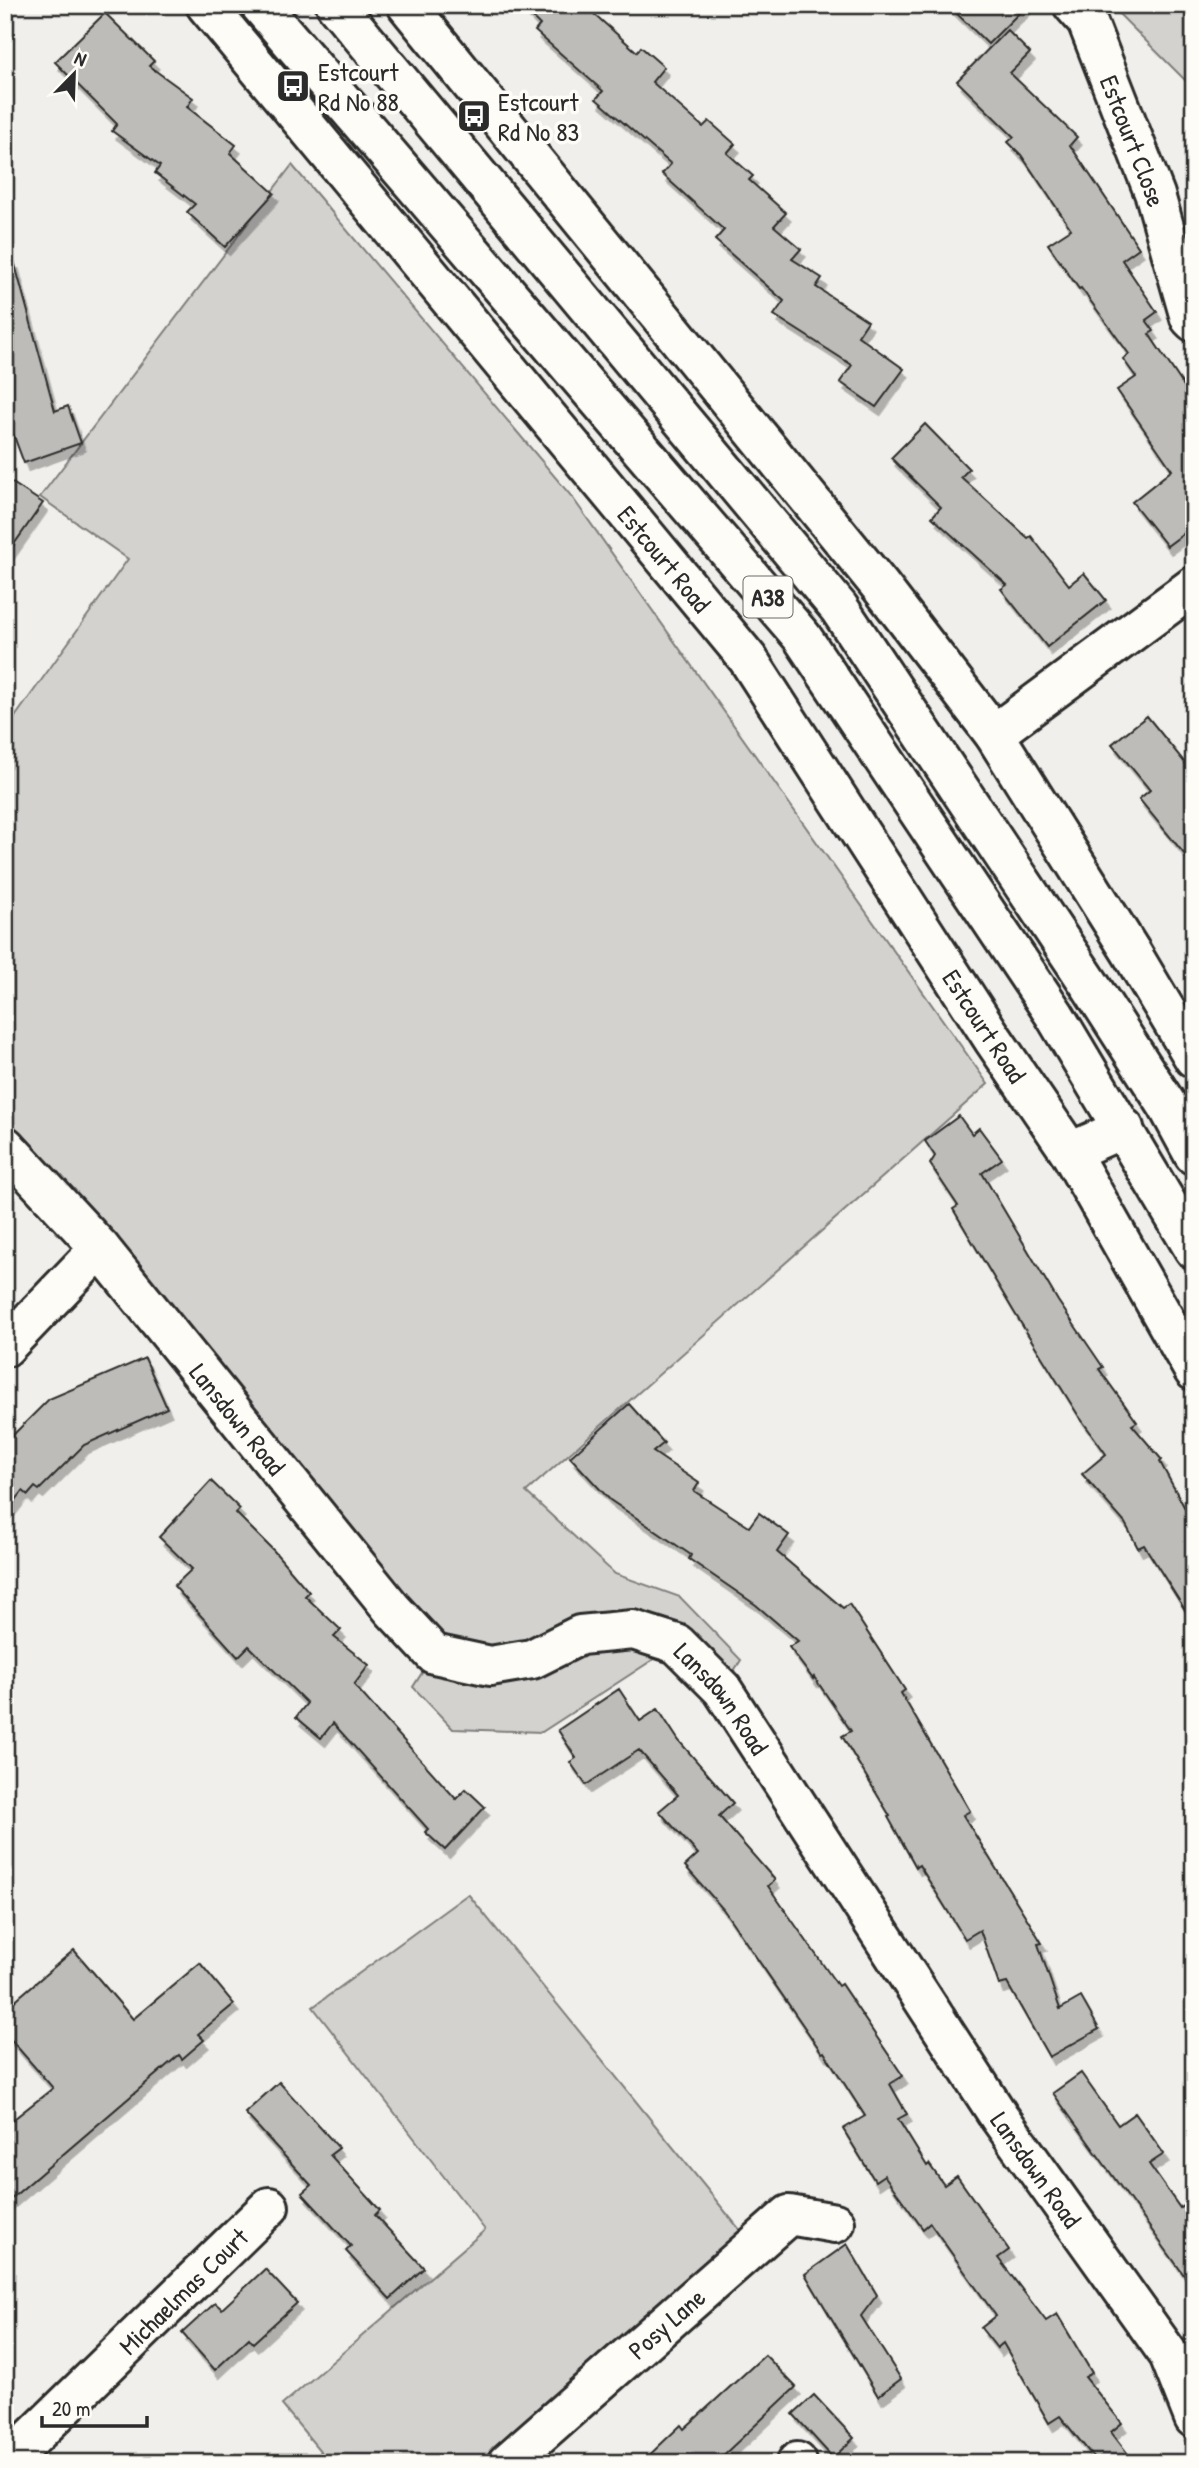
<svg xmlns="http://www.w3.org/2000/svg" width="1199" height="2468" viewBox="0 0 1199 2468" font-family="'Patrick Hand',sans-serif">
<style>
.green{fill:#d3d2cf;stroke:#7f7e7d;stroke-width:2}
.building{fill:#bdbcb8;stroke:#2b2b2b;stroke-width:2;filter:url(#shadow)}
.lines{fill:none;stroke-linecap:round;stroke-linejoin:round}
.street-casing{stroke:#2b2b2b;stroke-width:44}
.primary-casing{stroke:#2b2b2b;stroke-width:44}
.street{stroke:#fdfcf7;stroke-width:38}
.primary{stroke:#fdfcf7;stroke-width:38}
.labels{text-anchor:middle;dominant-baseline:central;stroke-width:7;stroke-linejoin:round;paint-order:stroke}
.shield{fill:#fdfcf7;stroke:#6a6a68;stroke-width:2}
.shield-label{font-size:24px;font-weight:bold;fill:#2b2b2b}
.poi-label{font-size:26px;fill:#2b2b2b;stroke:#fdfcf7;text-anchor:start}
.street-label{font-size:26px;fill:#2b2b2b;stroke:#fdfcf7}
</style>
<defs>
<filter id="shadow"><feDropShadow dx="4.5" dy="8" stdDeviation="0" flood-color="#0004"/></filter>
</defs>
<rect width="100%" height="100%" fill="#f0efeb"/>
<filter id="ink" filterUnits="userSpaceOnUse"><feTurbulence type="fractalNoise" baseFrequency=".0143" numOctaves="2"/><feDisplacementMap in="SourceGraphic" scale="14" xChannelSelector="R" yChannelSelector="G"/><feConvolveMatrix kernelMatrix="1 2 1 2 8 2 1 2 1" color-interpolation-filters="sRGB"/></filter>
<g filter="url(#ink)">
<g class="green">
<path d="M1110,5H1194V89Z"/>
<path d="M292,165L572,497L988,1084L526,1492L615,1574L680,1597L741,1660L722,1689L677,1644L542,1732L453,1729L413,1687L434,1654L5,1146V731L128,559L40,497Z"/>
<path d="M468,1894L753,2246L507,2463H330L282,2405L485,2230L313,2007Z"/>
</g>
<g class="building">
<path d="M520,5H584L637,52L641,47L664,67L652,82L703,127L709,121L735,144L727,153L753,176L749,180L786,213L774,226L801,249L792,259L822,278L816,287L868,321L858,336L904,369L876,407L840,382L852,365L774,315L784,301L715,240L724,230L662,174L671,164L596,99L603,91L535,31L540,25Z"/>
<path d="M948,5H1027L988,44Z"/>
<path d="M105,13L154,61L149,66L193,98L187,107L236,145L230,153L274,193L225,247L187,212L195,204L155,173L160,166L112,131L117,124L55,62Z"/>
<path d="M1007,30L1030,53L1010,73L1077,137L1070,145L1139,248L1122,260L1157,312L1146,320L1154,331L1149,334L1194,401V526L1167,546L1132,502L1172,470L1117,390L1136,377L1123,359L1129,354L1081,288L1079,289L1048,244L1071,229L1021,155L1008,142L1014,137L957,81Z"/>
<path d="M14,261L55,411L68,406L81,443L24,463L5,412V262Z"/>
<path d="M925,424L969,469L961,477L1028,538L1031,536L1069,585L1084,573L1106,600L1047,647L1001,589L1007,585L932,517L941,507L891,458Z"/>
<path d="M5,478L43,503L5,557Z"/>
<path d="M1147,716L1194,774V866L1139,799L1150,790L1112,744Z"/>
<path d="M959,1116L972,1134L979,1128L1002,1159L982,1173L1058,1301L1103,1367L1099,1369L1137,1422L1132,1425L1162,1460L1160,1462L1194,1525V1624L1144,1545L1138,1548L1125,1523L1082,1474L1106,1454L1078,1415L1014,1312L953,1209L958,1206L930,1164L935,1156L925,1141Z"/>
<path d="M145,1358L167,1408L84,1445L39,1490L35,1487L28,1495L23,1491L5,1514V1443L49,1399Z"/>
<path d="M629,1404L664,1443L653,1452L699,1483L694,1491L749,1527L759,1513L789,1535L777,1552L843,1608L849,1604L905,1690L901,1693L970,1811L963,1815L1042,1943L1038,1944L1060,2009L1081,1997L1099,2029L1049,2057L1007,1983L999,1985L980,1930L965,1939L919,1865L916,1867L888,1817L890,1816L842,1736L851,1731L814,1677L813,1679L789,1647L798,1641L756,1605L689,1559L691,1555L610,1500L570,1457Z"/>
<path d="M211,1481L240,1509L236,1513L274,1551L309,1592L305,1596L341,1630L334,1637L369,1665L354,1685L456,1799L466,1789L485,1807L445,1850L425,1832L428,1829L333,1723L321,1738L296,1717L307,1703L249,1646L238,1657L174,1586L192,1569L159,1537Z"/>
<path d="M619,1689L640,1721L658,1709L679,1741L733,1803L719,1816L775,1880L768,1886L838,1986L841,1984L903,2076L890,2084L907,2114L898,2119L927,2166L929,2164L944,2185L957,2176L1009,2250L998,2258L1046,2321L1057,2314L1092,2373L1085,2377L1122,2423L1111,2432L1135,2463H1098L1060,2416L1049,2423L1003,2343L997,2348L981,2328L996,2316L930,2223L923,2229L884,2175L875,2181L843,2129L865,2116L824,2052L822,2053L723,1909L685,1866L698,1854L659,1811L678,1795L639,1750L586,1785L570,1762L576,1758L558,1730Z"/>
<path d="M74,1950L133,2019L200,1963L234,2004L198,2034L204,2040L182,2059L179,2055L5,2204V2126L53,2088L5,2033V2009Z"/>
<path d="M1081,2073L1118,2125L1135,2113L1164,2154L1149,2164L1180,2208L1194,2198V2289L1053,2093Z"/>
<path d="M279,2082L339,2148L330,2155L380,2210L375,2215L424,2268L390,2299L346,2251L351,2246L302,2193L311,2185L245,2113Z"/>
<path d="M847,2244L877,2295L861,2316L901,2379L878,2396L805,2274Z"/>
<path d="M265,2269L297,2303L253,2343L249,2338L215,2370L182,2333L215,2303L222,2309Z"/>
<path d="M765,2355L796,2387L715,2463H641L681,2425L684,2429Z"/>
<path d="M814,2395L854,2438L833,2458L793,2414Z"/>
</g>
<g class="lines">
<g class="street-casing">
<g id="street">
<path id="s1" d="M206,5L748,659L993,1039L1070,1152L1194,1371"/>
<path d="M407,5L881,587L994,734L1131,952L1194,1058"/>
<path id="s2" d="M1073,5L1087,21L1155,195L1190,318L1194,322"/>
<path d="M994,734L1194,586"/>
<path id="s3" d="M5,1146L100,1248L392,1609L434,1654L490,1666L532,1659L580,1635L633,1630L677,1644L722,1689L1000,2118L1169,2355L1194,2418"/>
<path d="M1070,1152L1124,1128"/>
<path d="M5,1347L100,1248"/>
<path id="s4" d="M6,2463L269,2207"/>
<path id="s5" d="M507,2463L789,2215L835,2223"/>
<path d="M797,2463V2462"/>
</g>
</g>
<g class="primary-casing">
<g id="primary">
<path d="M260,5L802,637L1054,1014L1194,1249"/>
<path d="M336,5L839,608L1090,985L1167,1105L1194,1155"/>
</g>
</g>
<use href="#street" class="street"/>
<use href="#primary" class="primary"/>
</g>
</g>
<defs>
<g id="bus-square" transform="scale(1.75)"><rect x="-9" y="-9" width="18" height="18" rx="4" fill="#2b2b2b" stroke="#fdfcf7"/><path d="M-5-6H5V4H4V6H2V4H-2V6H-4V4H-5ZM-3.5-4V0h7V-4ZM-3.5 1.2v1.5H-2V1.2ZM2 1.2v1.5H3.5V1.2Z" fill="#fff"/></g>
</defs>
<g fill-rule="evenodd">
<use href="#bus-square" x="293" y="86"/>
<use href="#bus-square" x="474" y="116"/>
</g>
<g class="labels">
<rect class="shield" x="743.5" y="576.5" width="49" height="41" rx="5"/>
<g class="shield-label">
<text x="768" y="597">A38</text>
</g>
<g class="poi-label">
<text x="318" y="71">Estcourt<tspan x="318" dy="30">Rd No 88</tspan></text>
<text x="498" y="101">Estcourt<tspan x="498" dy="30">Rd No 83</tspan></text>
</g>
<g class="street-label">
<text stroke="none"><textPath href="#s2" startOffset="150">Estcourt Close</textPath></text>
<text stroke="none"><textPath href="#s1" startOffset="719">Estcourt Road</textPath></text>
<text stroke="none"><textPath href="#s1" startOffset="1286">Estcourt Road</textPath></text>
<text stroke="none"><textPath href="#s3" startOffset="359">Lansdown Road</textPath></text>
<text stroke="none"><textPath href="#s3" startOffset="989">Lansdown Road</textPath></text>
<text stroke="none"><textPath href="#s3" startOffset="1556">Lansdown Road</textPath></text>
<text stroke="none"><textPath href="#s4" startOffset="247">Michaelmas Court</textPath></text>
<text stroke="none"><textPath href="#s5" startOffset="212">Posy Lane</textPath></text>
</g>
</g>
<rect width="1199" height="2468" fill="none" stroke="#fdfcf7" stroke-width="28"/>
<rect x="14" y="14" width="1171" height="2440" fill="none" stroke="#2b2b2b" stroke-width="2.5" filter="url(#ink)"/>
<g transform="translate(74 74) rotate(23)" stroke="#fdfcf7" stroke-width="5" paint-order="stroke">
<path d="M0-5L12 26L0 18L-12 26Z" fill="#2b2b2b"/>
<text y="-10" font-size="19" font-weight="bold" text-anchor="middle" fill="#2b2b2b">N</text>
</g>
<path d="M42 2416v10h105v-10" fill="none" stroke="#2b2b2b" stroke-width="3.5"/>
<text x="52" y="2416" font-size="21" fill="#2b2b2b" stroke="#fdfcf7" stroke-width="5" paint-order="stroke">20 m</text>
</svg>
